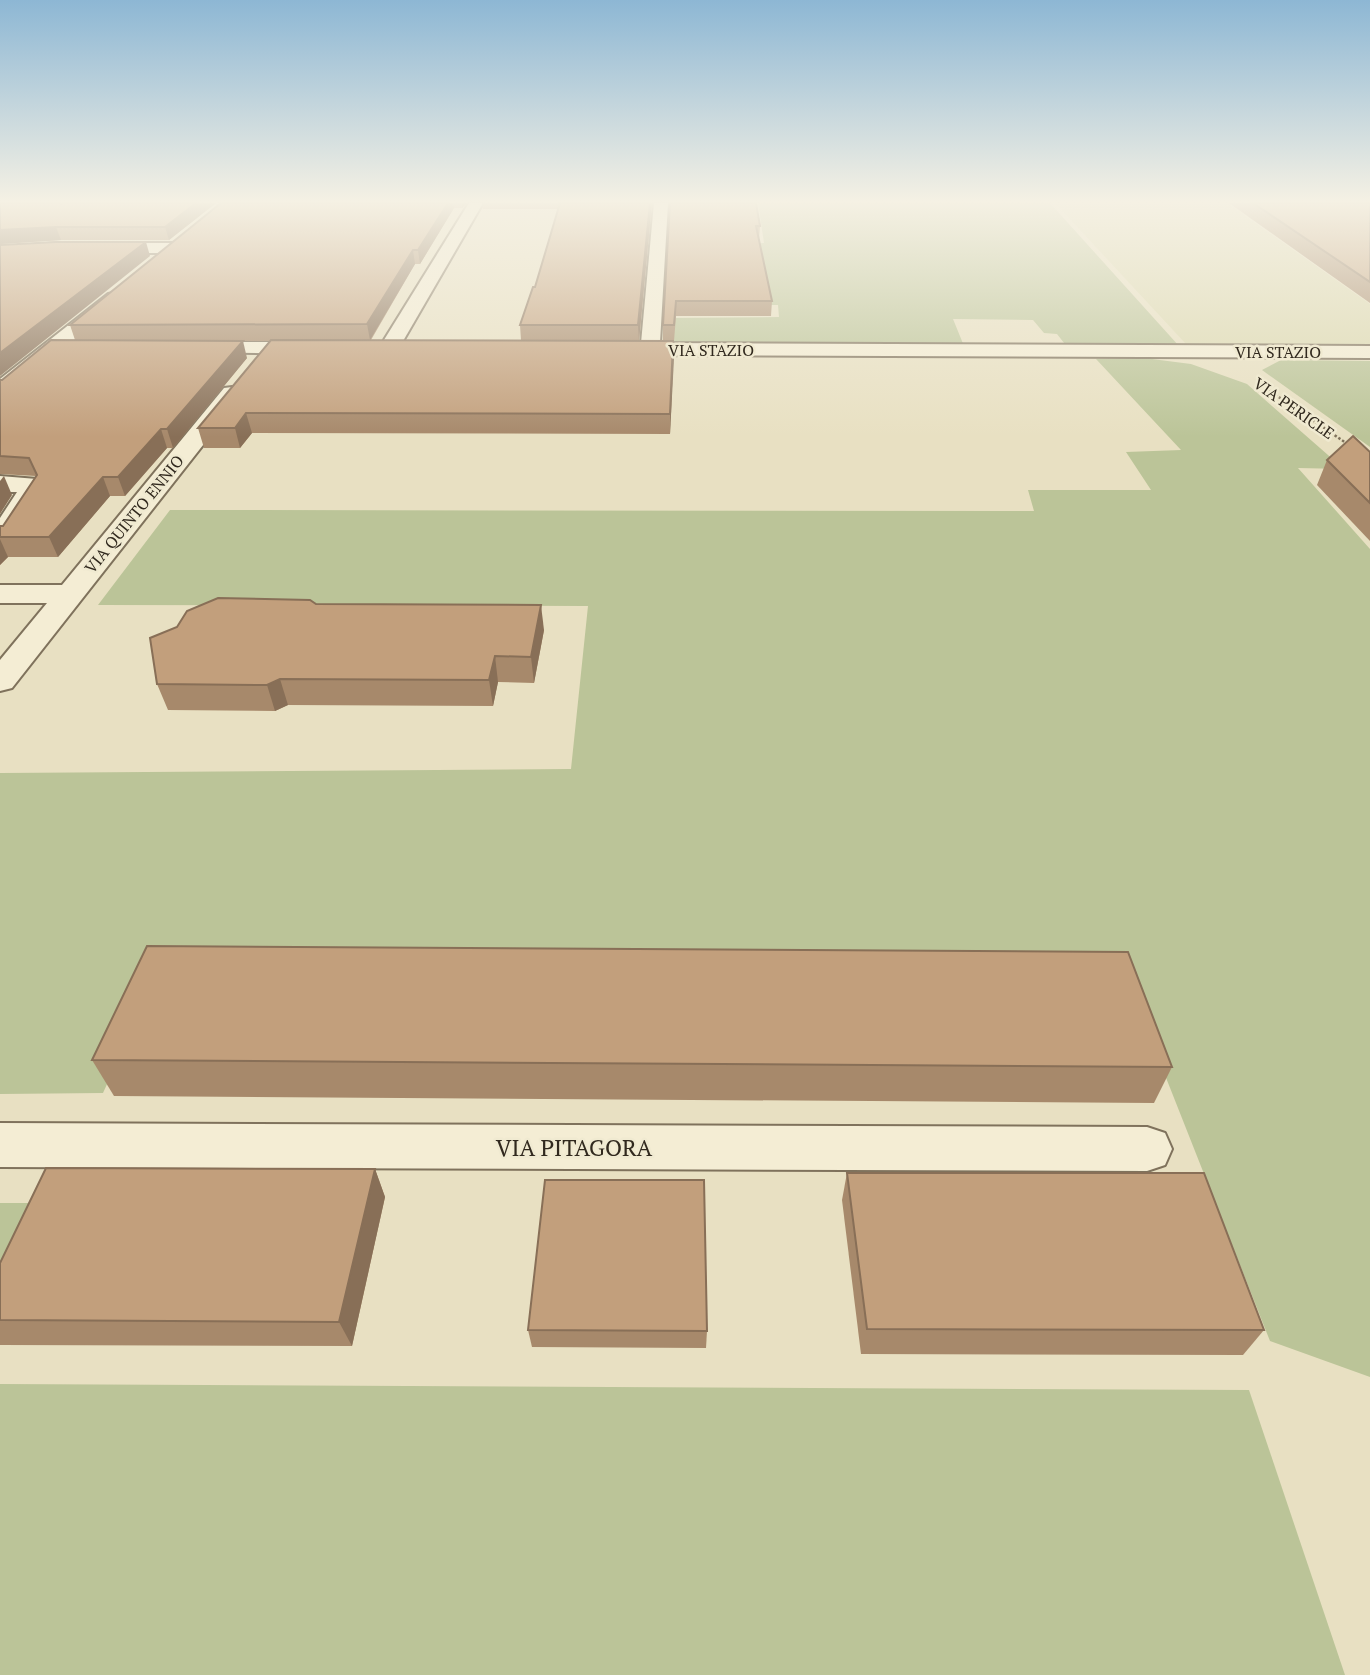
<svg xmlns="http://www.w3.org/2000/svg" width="1370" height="1675" viewBox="0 0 1370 1675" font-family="'PT Serif',serif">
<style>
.farmland{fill:#dcd9b1}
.green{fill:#bbc498}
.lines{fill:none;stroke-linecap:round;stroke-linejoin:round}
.minor-casing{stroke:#7f725c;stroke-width:4}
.tertiary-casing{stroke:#7f725c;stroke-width:4}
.path{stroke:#7f725c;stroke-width:2.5;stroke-dasharray:2.5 2;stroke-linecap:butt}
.minor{fill:#f4edd4;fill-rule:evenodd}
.tertiary{fill:#f4edd4;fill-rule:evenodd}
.wall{fill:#a7896b}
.shaded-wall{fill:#886f57}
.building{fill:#c29f7c;stroke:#886f57;stroke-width:2}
.labels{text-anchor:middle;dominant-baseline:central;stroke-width:5;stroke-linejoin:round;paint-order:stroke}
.far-street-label{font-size:16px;fill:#31291e;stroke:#f0ead1}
.near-street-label{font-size:23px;fill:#31291e;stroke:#f0ead1}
</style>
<rect width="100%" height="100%" fill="#e8e0c2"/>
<path class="farmland" d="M1055,203H1227L1370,304V345L1186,344Z"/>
<g class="green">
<path d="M758,203H1050L1179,346L1068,348L1057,334L1044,333L1033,320L953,319L964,346L670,345L671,318L779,317L778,305H670L675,245L764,243Z"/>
<path d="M1144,358L1191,364L1247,384L1344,469L1298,468L1370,549V1377L1270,1341L1129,984L156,976L103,1093L0,1094V773L571,769L588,606L98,605L170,510L1034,511L1028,490H1151L1126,452L1181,450L1096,359Z"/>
<path d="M1281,360L1370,361V447L1262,370Z"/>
<path d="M0,1203H48L0,1306Z"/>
<path d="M0,1384L1249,1390L1345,1675H0Z"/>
</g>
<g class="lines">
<g class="minor-casing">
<g id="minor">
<path d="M469,203H483L399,348L396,352H382L379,348Z"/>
<path d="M654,203H668L660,343L1370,346V358L620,355L613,353L610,349L613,345L641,343Z"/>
<path d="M61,243H175L183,248L175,253H61L0,257V247Z"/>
<path d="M193,342H318L325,344L328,348L325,352L318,354L186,352L183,348L186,344Z"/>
<path d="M232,387L240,388L243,393L240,398L12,688L0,691V660L47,603H0V585H62L224,388Z"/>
<path d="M0,476L37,479L43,492L10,544L0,546V518L17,492H0Z"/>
<path d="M0,1123L1147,1127L1165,1133L1172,1149L1165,1165L1147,1171L0,1167Z"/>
</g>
</g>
<g class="tertiary-casing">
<path id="tertiary" d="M114,293L123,298L120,302L8,395L0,396V379L108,294Z"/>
</g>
<path class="path" d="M1264,387L1349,445"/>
<use href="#minor" class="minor"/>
<use href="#tertiary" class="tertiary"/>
</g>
<g class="wall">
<path d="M216,203L169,240H61L0,244L61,204Z"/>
<path d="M221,203H467L462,208H454L420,264H415L371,340H521L520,325L535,287L558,209H483L482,203H652L639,341H663V325L670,203L760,226L759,239L772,301L771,316H676L674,341H673L670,434L252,433L240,448H204L198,428L270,341H188L247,358L173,448H167L125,496H110L58,557H8L0,565V526H3L36,476L0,474V380H2L75,340L70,325Z"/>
<path d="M1229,203H1370V303Z"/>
<path d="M1370,452V541L1317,485L1327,460Z"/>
<path d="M316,604L544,630L534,683L498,682L493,706L288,705L275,711L168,710L157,684Z"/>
<path d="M92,1060L1172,1067L1154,1103L114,1096Z"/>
<path d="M375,1169L385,1197L352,1346L0,1345V1263Z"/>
<path d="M847,1173L1264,1330L1243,1355L861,1354L842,1200Z"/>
<path d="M528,1330L707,1331L706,1348L532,1347Z"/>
</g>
<g class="shaded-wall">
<path d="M196,203H216L169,240L165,227Z"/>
<path d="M448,203H453L454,208L420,264L418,250Z"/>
<path d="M462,203H467L462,208Z"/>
<path d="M650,203H652L639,341L638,325Z"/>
<path d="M56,227L61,240L0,244V230Z"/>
<path d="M146,242L150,256L0,376V353Z"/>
<path d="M413,250L415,264L370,340L367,324Z"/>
<path d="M243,341L247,358L173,448L167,429Z"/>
<path d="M673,341L674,359L670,434V414Z"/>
<path d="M246,413L252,433L240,448L235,428Z"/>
<path d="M161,429L167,448L125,496L118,477Z"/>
<path d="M4,476L12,495L0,514V481Z"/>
<path d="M103,477L110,496L58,557L49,537Z"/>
<path d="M0,539L8,557L0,565Z"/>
<path d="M541,605L544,630L534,683L531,657Z"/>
<path d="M495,656L498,682L493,706L489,680Z"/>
<path d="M280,679L288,705L275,711L267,685Z"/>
<path d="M375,1169L385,1197L352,1346L339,1322Z"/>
</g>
<g class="building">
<path d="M0,203H60L61,204L63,203H196L165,227H56L0,230Z"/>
<path d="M221,203H448L418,250H413L367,324L70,325Z"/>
<path d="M560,203H650L638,325H520L533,287H535Z"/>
<path d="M670,203H756L760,226H756L772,301H676L674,325H663Z"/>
<path d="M1253,203H1370V282Z"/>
<path d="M56,242H146L0,353V245Z"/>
<path d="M51,340L243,341L167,429H161L118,477H103L49,537H0V526H3L37,475L29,458L0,456V380H2Z"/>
<path d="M271,340L673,341L670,414L246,413L235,428H198Z"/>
<path d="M1353,436L1370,452V503L1327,460Z"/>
<path d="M218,598L310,600L316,604L541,605L531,657L495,656L489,680L280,679L267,685L157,684L150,638L177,627L187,611Z"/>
<path d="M147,946L1128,952L1172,1067L92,1060Z"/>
<path d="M46,1168L375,1169L339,1322L0,1320V1263Z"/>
<path d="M847,1173H1204L1264,1330L867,1329Z"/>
<path d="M545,1180H704L707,1331L528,1330Z"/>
</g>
<linearGradient id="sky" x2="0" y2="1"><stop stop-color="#8db7d4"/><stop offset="0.46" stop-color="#f5f1e4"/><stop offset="1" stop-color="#f5f1e4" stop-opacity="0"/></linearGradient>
<rect width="1370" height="437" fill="url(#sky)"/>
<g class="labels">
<g class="far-street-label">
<text x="711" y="350">VIA STAZIO</text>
<text x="1278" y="352">VIA STAZIO</text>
<text transform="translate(1294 408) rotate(35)">VIA PERICLE</text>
<text transform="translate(134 514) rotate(-51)">VIA QUINTO ENNIO</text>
</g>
<g class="near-street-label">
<text x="574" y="1147">VIA PITAGORA</text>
</g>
</g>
</svg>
